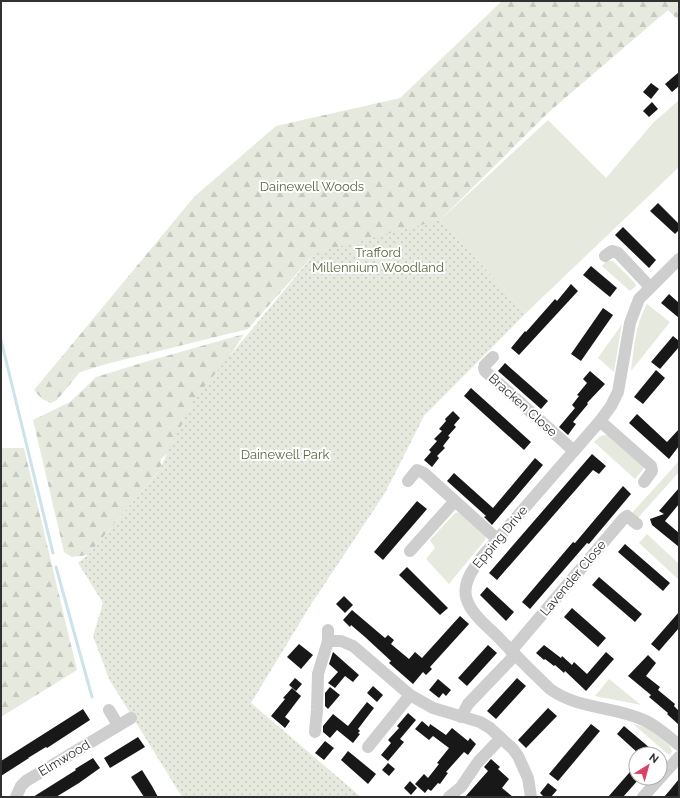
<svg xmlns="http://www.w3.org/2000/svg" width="680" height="798" viewBox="0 0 680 798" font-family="Raleway,sans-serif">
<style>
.grass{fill:#e6eade}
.forest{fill:url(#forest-firs)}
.park{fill:url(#park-dots)}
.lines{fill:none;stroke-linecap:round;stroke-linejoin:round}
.stream{stroke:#cce3e9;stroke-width:3}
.building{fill:#181818}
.minor{stroke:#cecece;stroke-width:12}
.labels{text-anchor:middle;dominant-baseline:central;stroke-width:4;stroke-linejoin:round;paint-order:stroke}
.park-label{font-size:13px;fill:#5b6b41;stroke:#fff}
.street-label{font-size:13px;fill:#313131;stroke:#fff}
</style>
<defs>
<pattern id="forest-firs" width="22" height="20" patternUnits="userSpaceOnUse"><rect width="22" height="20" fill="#e6eade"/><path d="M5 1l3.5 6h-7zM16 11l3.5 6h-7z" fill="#c6c9bf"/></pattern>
<pattern id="park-dots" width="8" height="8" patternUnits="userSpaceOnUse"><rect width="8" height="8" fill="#e6eade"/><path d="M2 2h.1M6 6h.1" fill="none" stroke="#c6c9bf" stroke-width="1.8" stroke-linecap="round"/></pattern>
</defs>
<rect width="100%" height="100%" fill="#fff"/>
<g class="grass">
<path d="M679,100V167L526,313L440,220L548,120L606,178L653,123Z"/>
<path d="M606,261H613L635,283L636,286L630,291L602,266Z"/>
<path d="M647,304L670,322L631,371C634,348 635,325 647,304Z"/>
<path d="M622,324L614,372L598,358Z"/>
<path d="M605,435L609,436L645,467L635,479L594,442L600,436Z"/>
<path d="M679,461V472L637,519L631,514Z"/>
<path d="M461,512L486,536L485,540L449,584L426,559L435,548L430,540L455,513Z"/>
<path d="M647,534L679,564V580L639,543Z"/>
<path d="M609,679L641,705L595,696Z"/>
<path d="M633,724L648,728L670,746L672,752L669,755Z"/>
</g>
<g class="forest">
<path d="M502,1H679V21L668,10L550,111L440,220L473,256L315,253L248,329L110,363L80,372L57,400L51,403L42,399L34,390L194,197L276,126L400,98Z"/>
<path d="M244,334L209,389L177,445L161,459V466L158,472L88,555L72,557L64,552L33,420L70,402L96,377L148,361Z"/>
<path d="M1,448H24L77,670L1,717Z"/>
</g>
<path class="park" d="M440,220L526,313L424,416L385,493L310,606L251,703L361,797H182L109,679L93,636L103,603L78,563L88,555L158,472L195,398L315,253Z"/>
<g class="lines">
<g class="stream">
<path d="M1,340L53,553"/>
<path d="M56,567L92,697"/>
</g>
</g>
<g class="building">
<path d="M679,72V86L672,92L665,84Z"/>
<path d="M651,83L659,89L651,99L643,92Z"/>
<path d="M652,102L658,109L649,117L643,111Z"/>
<path d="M658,203L679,224V230L675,234L650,211Z"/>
<path d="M623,227L656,260L649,268L615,235Z"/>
<path d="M591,266L617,288L610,297L583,275Z"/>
<path d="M571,284L578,291L519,355L511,348L525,331L526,332L555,299L557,301Z"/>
<path d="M669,294L679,303V318L661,303Z"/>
<path d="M603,308L613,315L581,361L571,354Z"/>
<path d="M673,336L679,341V347L660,369L651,362Z"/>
<path d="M505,363L548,401L541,409L498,371Z"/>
<path d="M656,370L665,378L643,404L634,397Z"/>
<path d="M590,371L605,384L587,403L588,404L573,422L576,424L568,435L559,427L575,408L572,405L579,396L577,395L587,383L583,379Z"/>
<path d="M471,388L531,442L524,450L464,396Z"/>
<path d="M453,411L460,418L454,425L456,427L448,436L450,437L443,446L445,448L437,456L439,458L432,467L424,460L431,452L429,450L437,441L434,439L442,431L439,429L446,421L445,419Z"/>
<path d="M637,414L667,442L679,429V446L669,459L629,423Z"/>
<path d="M592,454L606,466L599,474L593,470L497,580L489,573Z"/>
<path d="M535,458L543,465L492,525L484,517L486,516L447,481L454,473L493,508Z"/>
<path d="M623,486L631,494L589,544L587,543L530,609L522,602L573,542L575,543Z"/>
<path d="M679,488V504L665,521L679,533V547L652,525L650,519L664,514L659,511Z"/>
<path d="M417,501L427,509L383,560L374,552Z"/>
<path d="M625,544L670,583L663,591L618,552Z"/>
<path d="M407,567L448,608L440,615L399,575Z"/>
<path d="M599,577L642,614L635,622L592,585Z"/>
<path d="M487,587L514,612L506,621L480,595Z"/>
<path d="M344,596L353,605L345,613L336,604Z"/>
<path d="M572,608L606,638L598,647L564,617Z"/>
<path d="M352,610L385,638L388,635L394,640L391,644L409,659L415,652L422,658L460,616L469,624L430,667L432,669L426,675L423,672L413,684L389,663L391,661L365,637L351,625L350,627L343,620Z"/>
<path d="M679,612V628L659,651L651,644Z"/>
<path d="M299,644L313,655L301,669L287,657Z"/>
<path d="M488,645L497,653L467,686L458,678Z"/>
<path d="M544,645L561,658L562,656L572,665L574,662L587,674L606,652L614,659L586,691L565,671L564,673L555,665L554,666L545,659L544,660L536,653Z"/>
<path d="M333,652L359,675L353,682L345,676L335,688L328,683L338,672L329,664Z"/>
<path d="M648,655L656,663L646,676L660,687L658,690L675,704L674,706L679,711V725L667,714L668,713L649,697L651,695L628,676Z"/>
<path d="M295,678L302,684L296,691L289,685Z"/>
<path d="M517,678L526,686L496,719L487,711Z"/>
<path d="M438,679L451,690L446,696L443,693L439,698L429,690Z"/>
<path d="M373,686L383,695L377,702L367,693Z"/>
<path d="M330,687L340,695L328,709L325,706V693Z"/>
<path d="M292,688L301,696L285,717L290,721L285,728L271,716L285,699L283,698Z"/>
<path d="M367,702L374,708L358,729L360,731L358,733L360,734L353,743L337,730L330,738L323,732V726L333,714L348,726Z"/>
<path d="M548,708L557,716L526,748L518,740Z"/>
<path d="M83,709L90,720L47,748L46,747L28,758H29L1,776V761Z"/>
<path d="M408,713L416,720L400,739L404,742L388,761L381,755L391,743L388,740L399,728L397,726Z"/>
<path d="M422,721L429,727L430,724L446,735L452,728L468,741L470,738L476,744L468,755L464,752L446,772L448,773L440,784L438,783L431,791L428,789L425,793L415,784L424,774L428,778L439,764L437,763L449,748L433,736L429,740L415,729Z"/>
<path d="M591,724L600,731L558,781L549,774Z"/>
<path d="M624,726L657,754H639L617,734Z"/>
<path d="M138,737L145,747L110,768L104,758Z"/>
<path d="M325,741L334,748L324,760L315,753Z"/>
<path d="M348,751L376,774L368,784L341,760Z"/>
<path d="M93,758L100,768L79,783L56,797H33L76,770L75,769Z"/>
<path d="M491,759L500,767L498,769L509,779L502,788L513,797H465L488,771L484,767Z"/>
<path d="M388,763L395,769L389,776L382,770Z"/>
<path d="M636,765V778L639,779L623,797H608Z"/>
<path d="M142,770L152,786L158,797H144L131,777Z"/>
<path d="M679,779V797H664L670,790Z"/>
<path d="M410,781L417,788L411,795L404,788Z"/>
<path d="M548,783L557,790L551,797H544L540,793Z"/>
</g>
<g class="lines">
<g class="minor">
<path d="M605,256L612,251L618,253L650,287"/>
<path d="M679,259L639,299L630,323L618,392L611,406L600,421L481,558C473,569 463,582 466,597C470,613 487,626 498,637C515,655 532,672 550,689C579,710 615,706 646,721C658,727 669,737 679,745"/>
<path d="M493,357L485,365L484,368L485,371L574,451"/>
<path d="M600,421L651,466L652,471L644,482"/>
<path d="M408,481L417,470L424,473L497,539"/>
<path d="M410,551L454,502"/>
<path d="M328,641H341L353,646L402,688L410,695L433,708L480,722L490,728L513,749L518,756L528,778L531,797"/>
<path d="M511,651L624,518L627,516L637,524"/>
<path d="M109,710L118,725"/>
<path d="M461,717L468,704L515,655"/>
<path d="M315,732L317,710L318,674L328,641V630"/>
<path d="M368,747L410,695"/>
<path d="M16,797L21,786L26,781L131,718"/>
<path d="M449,797L461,787L478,762L501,738"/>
<path d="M643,797L679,757"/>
</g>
</g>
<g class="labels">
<g class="park-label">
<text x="312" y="186">Dainewell Woods</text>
<text x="378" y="252">Trafford<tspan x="378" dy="15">Millennium Woodland</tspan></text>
<text x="285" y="454">Dainewell Park</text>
</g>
<g class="street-label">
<text transform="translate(523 405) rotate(42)">Bracken Close</text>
<text transform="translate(500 537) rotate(-50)">Epping Drive</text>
<text transform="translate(573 578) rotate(-50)">Lavender Close</text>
<text transform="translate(64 758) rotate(-31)">Elmwood</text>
</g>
</g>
<rect width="680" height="798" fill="none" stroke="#313131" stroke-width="4"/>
<g transform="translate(648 766) rotate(37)"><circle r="19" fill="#ffffff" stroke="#adadad"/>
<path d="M0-3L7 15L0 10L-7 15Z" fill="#db4165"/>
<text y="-6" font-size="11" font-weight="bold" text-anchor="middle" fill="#313131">N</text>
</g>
</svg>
